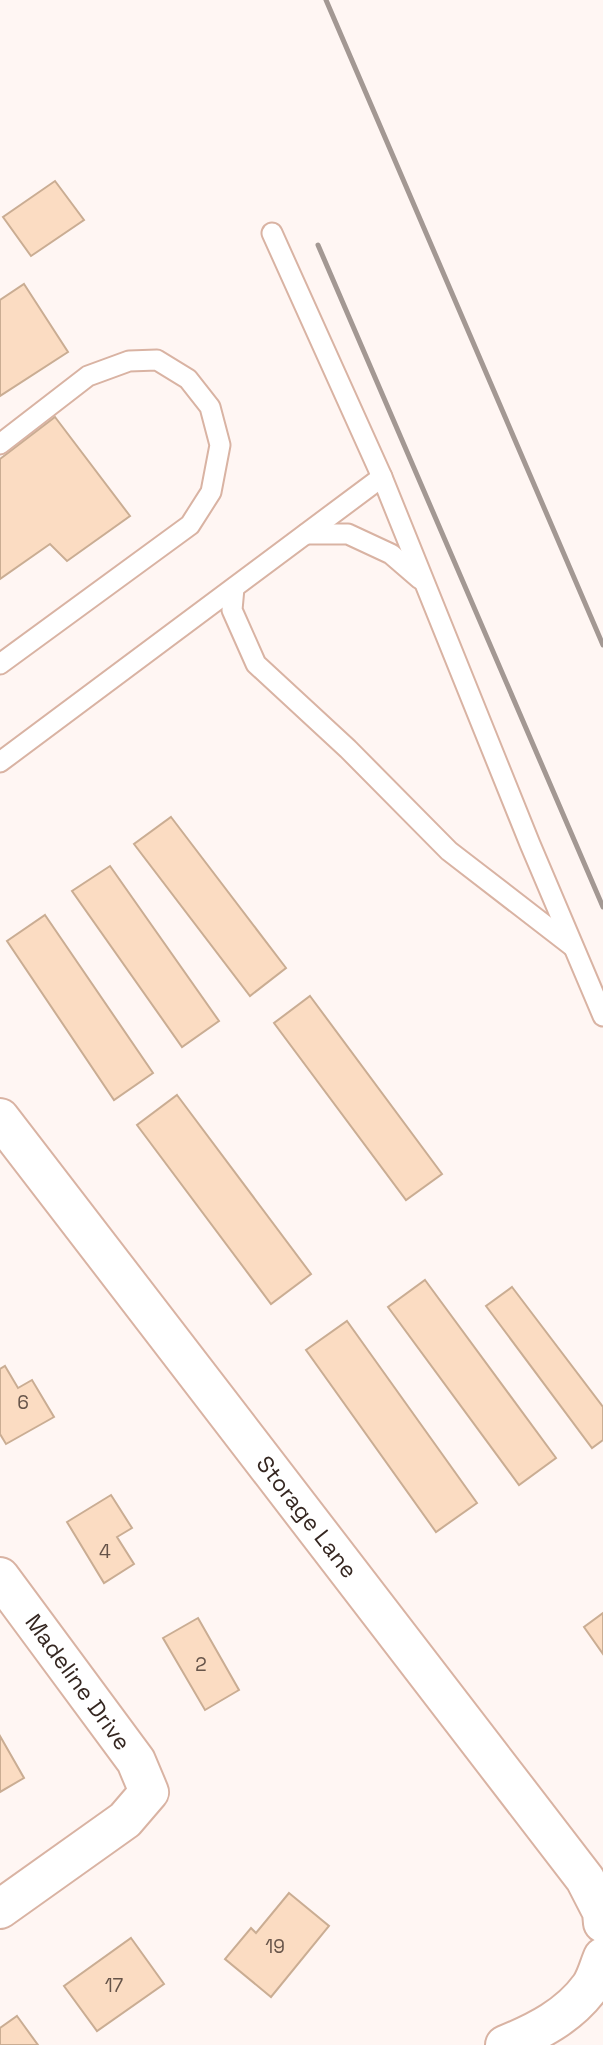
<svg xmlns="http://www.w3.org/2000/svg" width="603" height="2045" viewBox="0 0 603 2045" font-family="'Space Grotesk',sans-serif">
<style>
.building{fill:#fbdcc2;stroke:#caad93;stroke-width:2}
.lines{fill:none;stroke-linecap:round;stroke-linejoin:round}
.lane-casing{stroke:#d9b3a3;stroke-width:23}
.street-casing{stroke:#d9b3a3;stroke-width:42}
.lane{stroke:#fff;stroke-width:19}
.street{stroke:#fff;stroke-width:38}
.rail{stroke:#a39893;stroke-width:5}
.labels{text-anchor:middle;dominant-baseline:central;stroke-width:7;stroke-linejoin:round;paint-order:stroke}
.number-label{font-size:19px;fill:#665449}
.street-label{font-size:23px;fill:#352721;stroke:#fff}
</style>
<rect width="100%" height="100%" fill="#fff6f3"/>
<g class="building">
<path d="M55,181L84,220L31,256L3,217Z"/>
<path d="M24,284L68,352L0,396V300Z"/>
<path d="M55,417L130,516L67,561L50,544L0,579V459Z"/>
<path d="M171,817L286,968L250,996L134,844Z"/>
<path d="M110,866L219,1021L182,1047L72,891Z"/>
<path d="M45,915L153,1073L114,1100L7,941Z"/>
<path d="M310,996L442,1174L406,1200L274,1023Z"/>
<path d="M177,1095L311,1274L271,1304L137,1125Z"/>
<path d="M425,1280L556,1458L519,1485L388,1307Z"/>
<path d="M512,1287L603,1407V1440L592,1448L486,1306Z"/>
<path d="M347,1321L477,1503L436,1532L306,1350Z"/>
<path d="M5,1366L18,1388L32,1380L54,1417L6,1444L0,1434V1369Z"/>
<path d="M111,1495L132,1528L117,1537L134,1564L104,1583L67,1522Z"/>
<path d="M603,1613V1654L584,1627Z"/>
<path d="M198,1618L239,1690L205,1710L163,1638Z"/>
<path d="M0,1736L24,1778L0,1792Z"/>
<path d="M289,1893L329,1926L271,1997L225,1959L251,1928L256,1933Z"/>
<path d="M131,1938L164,1984L97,2031L64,1986Z"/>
<path d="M17,2016L38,2045H0V2028Z"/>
</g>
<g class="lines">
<g class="lane-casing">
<g id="lane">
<path d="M272,233L382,477L530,844L603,1016"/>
<path d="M0,444L88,376L129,361L157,360L188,379L210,407L220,445L211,492L190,525L0,664"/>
<path d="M306,534H348L391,554L420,579"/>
<path d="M234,588L232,610L256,664L348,749L449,851L572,946"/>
<path d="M0,762L382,477"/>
</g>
</g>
<g class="street-casing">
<g id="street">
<path d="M0,1118L585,1879L602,1912L603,1923"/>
<path d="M0,1577L136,1761L149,1792L125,1820L0,1909"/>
<path d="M505,2045C537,2032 569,2016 590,1987C596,1979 599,1966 603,1957"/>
</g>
</g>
<use href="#lane" class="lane"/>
<use href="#street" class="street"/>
<g class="rail">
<path d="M326,0L603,645"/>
<path d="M318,245L603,907"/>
</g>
</g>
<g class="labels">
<g class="number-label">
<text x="23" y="1402">6</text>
<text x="105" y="1551">4</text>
<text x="201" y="1664">2</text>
<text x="275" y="1946">19</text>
<text x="114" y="1985">17</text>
</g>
<g class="street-label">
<text transform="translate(307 1517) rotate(52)">Storage Lane</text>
<text transform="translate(78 1682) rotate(54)">Madeline Drive</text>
</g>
</g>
</svg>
